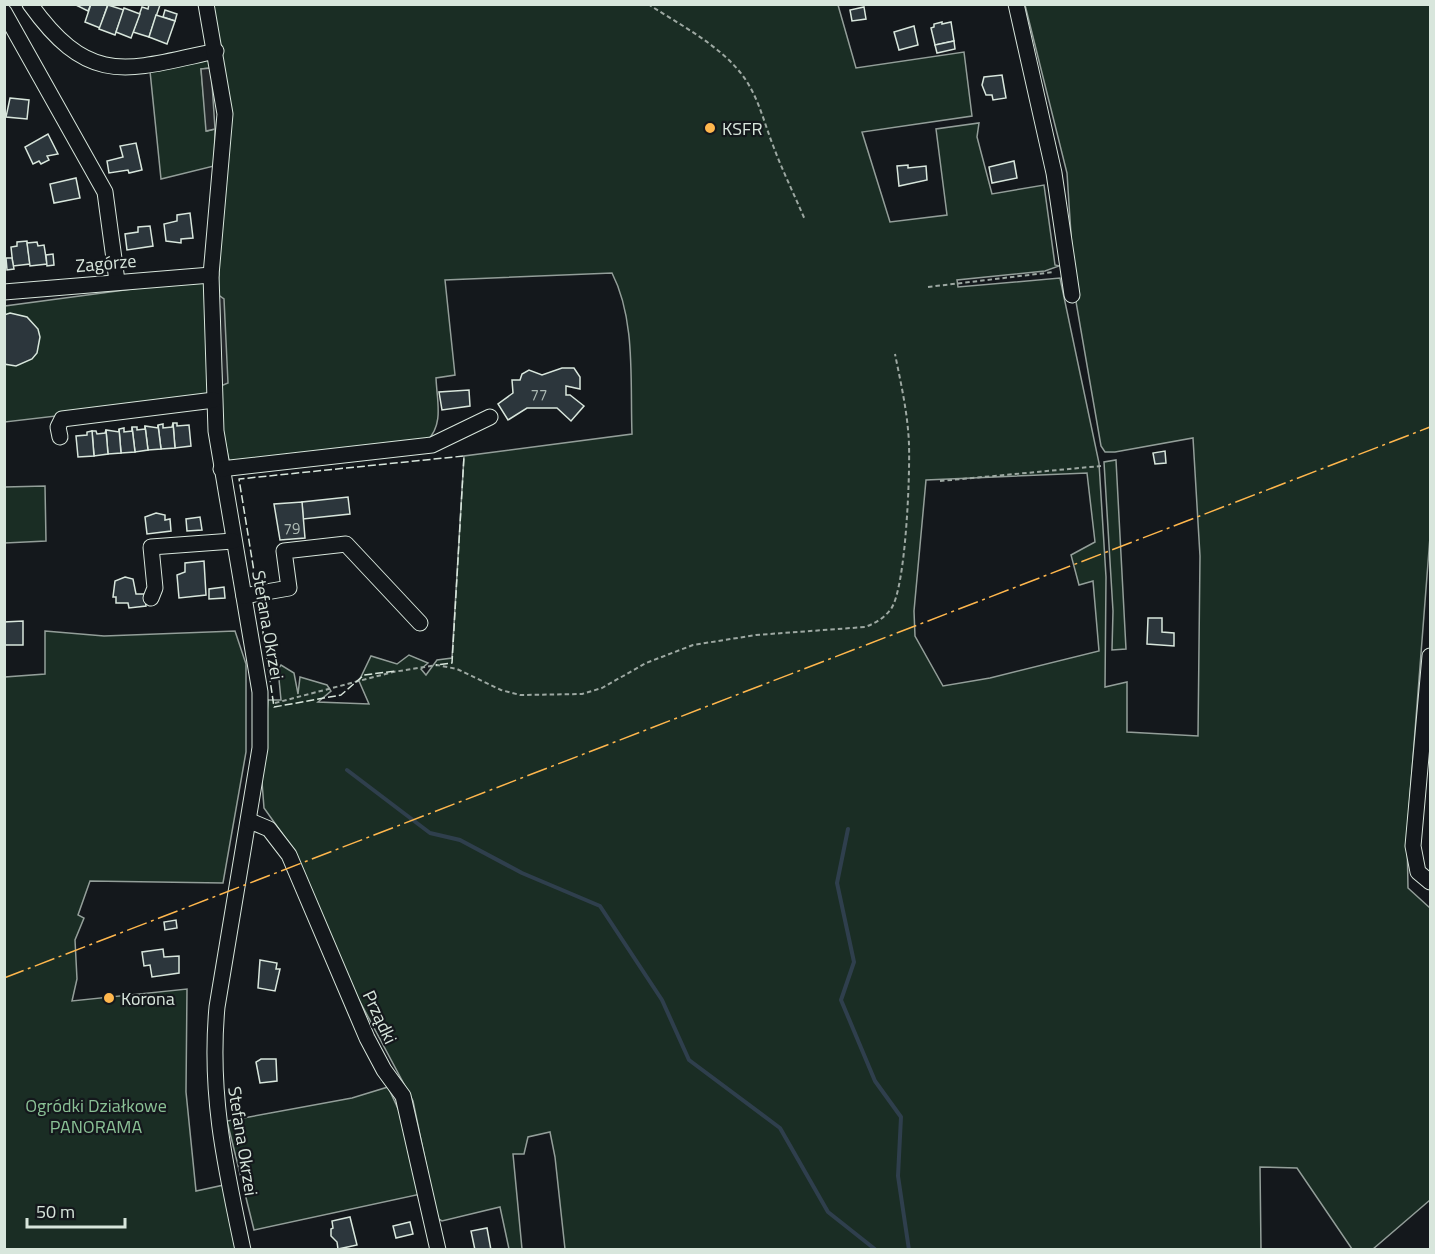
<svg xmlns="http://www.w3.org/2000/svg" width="1435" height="1254" viewBox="0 0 1435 1254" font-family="'Titillium Web',sans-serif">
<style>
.green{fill:#1a2d24;stroke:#939e99;stroke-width:1.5;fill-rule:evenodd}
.parking{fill:#24282b;stroke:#939e99;stroke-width:1.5}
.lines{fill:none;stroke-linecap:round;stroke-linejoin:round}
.stream{stroke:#2f3f4d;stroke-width:4}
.building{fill:#2c363c;stroke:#d8e6dc;stroke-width:1.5}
.minor-casing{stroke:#d8e6dc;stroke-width:17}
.path{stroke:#9da8a2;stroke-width:2;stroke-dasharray:4.5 3;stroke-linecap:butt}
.minor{stroke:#14181c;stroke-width:15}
.fence{stroke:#d8e6dc;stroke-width:1.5;stroke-dasharray:8 3;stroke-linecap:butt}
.power{stroke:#ffb74d;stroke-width:1.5;stroke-dasharray:21 4.5 3 4.5;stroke-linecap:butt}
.poi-dot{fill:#ffb74d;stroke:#14181c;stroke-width:2}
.labels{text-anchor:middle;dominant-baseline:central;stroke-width:4.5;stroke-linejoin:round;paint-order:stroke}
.number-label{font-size:15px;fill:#adbab4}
.poi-label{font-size:18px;fill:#d8e6dc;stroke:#14181c;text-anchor:start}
.street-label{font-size:18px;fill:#d8e6dc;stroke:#14181c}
.park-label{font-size:18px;fill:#8ac095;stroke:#14181c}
</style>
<rect width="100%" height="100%" fill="#14181c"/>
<g class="green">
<path d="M206,5H838L856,68L964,52L972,116L862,132L890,222L947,215L936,129L979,123L977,137L992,194L1044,185L1055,265L1059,266L1045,271L957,280L958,287L1060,278L1099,463L1106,577L1105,687L1127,682V732L1198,736L1200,556L1193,438L1115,452H1105L1101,446L1075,296L1067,173L1025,5H1430V537L1407,835L1408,888L1430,908V1200L1373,1249H1352L1297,1168L1260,1167L1261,1249H565L555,1157L550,1132L528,1137L524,1154H513L522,1249H509L500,1207L442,1221L437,1218L413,1101L350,983L289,843L264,808L262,782L268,700H281L278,669L281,665L294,673L298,694L300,677L327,685L331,691L318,702L369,704L359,681L371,656L397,664L409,655L428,663L421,669L426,675L437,660L452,658L464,456L632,434C630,381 636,320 612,273L445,280L455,375L436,378C437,402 444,424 427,441L229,461L214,390L225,114ZM1087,473L1095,542L1071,555L1079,585L1093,581L1099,651L990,678L943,686L915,636L914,611L926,480Z"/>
<path d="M204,58L210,62L211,68L201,69L207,131L215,129L214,166L161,179L150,71Z"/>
<path d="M207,279L210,398L5,422V306Z"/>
<path d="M1116,460L1126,649L1112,650L1113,611L1104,462Z"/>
<path d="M45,486L46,541L5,543V487Z"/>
<path d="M45,631L104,636L235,631L246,664V752L223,883L90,881L78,915L84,918L75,940L77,979L72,1001L187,989L186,1092L196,1191L224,1185L236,1249L5,1250V677L45,674Z"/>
<path d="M388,1087L400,1113L421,1194L254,1230L227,1121L352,1098Z"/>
</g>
<g class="parking">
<path d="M211,68L215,129L206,131L201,69Z"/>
<path d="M217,294L224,299L228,383L221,386Z"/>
</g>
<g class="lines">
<g class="stream">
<path d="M347,770L430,833L460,840L522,873L600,906L662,1000L689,1060L780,1128L828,1212L876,1250"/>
<path d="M848,829L837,883L854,962L841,1000L875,1081L901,1117L898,1176L909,1250"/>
</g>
</g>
<g class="building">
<path d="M74,4H91L88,11Z"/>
<path d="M91,4H108L100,28L85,22Z"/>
<path d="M149,4L160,5L149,37L133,32L142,7L148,9Z"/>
<path d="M108,5L124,10L115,35L99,29Z"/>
<path d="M864,7L866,19L852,21L850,10Z"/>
<path d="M124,8L140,14L131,38L116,32Z"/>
<path d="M165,10L177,14L175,21L163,17Z"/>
<path d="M156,15L175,21L167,44L149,37Z"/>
<path d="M942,22V24L951,22L954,41L935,45L931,28L934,27V24Z"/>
<path d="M914,26L918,45L899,50L894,32Z"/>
<path d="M954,41L955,49L937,53L935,45Z"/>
<path d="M1002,75L1006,98L993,100L992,95H986L982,85L984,77Z"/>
<path d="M10,98L29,100L27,119L6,117Z"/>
<path d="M48,134L58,154L47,156L49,160L41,164L39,161L33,164L25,147Z"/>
<path d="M136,143L142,170L129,173L128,170L109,173L107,161L123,157L120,146Z"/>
<path d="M1014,161L1017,178L992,183L989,167Z"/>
<path d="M908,165V168L926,166L927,180L899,186L897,166Z"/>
<path d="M76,178L80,198L54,203L50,184Z"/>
<path d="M190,213L193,238L181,239V243L166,241L164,224L177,221V215Z"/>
<path d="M150,226L153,246L127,250L125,234L138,232V227Z"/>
<path d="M27,241L30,264L13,266L11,247L17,246V242Z"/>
<path d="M37,242L38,246L44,245L47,264L30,266L27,243Z"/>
<path d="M53,254L54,265L47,266L46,255Z"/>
<path d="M6,258H12L14,269L7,270Z"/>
<path d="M10,313L27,317L38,329L40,337L37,353L32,359L16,366L4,364V315Z"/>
<path d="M562,368H574L580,377V389L566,386V395H570L584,406L571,421L557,408H527L508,420L498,404L513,393L512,380H520L522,374L529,370L542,375Z"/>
<path d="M469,390L470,406L442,410L439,392Z"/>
<path d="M173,423H177V426L189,425L191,446L175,448Z"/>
<path d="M173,423L175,448L161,449L158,425L163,424V428L172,427Z"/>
<path d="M158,425L161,449L148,450L145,426L158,428Z"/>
<path d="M145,426L148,450L135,452L132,427H137V430L145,429Z"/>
<path d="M132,427L135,452L121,453L119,429L124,428V432L132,431Z"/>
<path d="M119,429L121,453L108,454L106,430L119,432Z"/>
<path d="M106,430L108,454L94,456L92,431H96L97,434L105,433Z"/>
<path d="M92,431L94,456L78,457L76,436L87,435V432Z"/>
<path d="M1165,451L1166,463L1155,464L1153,453Z"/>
<path d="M348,497L350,514L303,519L302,502Z"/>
<path d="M302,502L305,538L280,540L274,504Z"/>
<path d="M156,513L165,515V520L170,519L171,531L147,534L145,517Z"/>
<path d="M200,517L202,530L187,531L186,519Z"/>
<path d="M204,561L206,595L179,598L177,575L185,572V563Z"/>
<path d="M125,577L133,579L136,594H145L146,606L129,608L128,603H116V597H113L115,581Z"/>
<path d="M224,587L225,598L209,599V589Z"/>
<path d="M1148,618H1162V632L1174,633V646L1147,644Z"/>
<path d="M23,621V645H4V622Z"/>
<path d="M176,920L177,928L165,930L164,922Z"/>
<path d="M163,949L164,957L179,956V973L152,977L150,965L144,966L142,952Z"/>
<path d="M260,960L277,963L276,969H280L275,991L258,988Z"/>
<path d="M261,1059H276L277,1081L260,1083L256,1062Z"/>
<path d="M350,1217L357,1245L338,1249L337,1242L331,1236V1229L333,1228L332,1221Z"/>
<path d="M410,1222L413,1234L396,1238L393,1226Z"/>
<path d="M487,1228L491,1250H475L471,1231Z"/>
</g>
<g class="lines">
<g class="minor-casing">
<g id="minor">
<path d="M30,4C90,88 127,70 216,51"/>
<path d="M206,4L225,114L211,275L216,431L260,692V748L217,1007C209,1094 225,1165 243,1250"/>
<path d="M1016,4L1054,173L1072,295"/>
<path d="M4,12L105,192L117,281"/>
<path d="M4,292L211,275"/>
<path d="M60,437L58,427L62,419L214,400"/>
<path d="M221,469L432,445L490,417"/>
<path d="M244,596L289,588L284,551L346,544L420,623"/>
<path d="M151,598L155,588L151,547L233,541"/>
<path d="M1430,656L1413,846L1418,872L1430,882"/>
<path d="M250,821L269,829L289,855L367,1038L384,1070L403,1096L438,1250"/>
</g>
</g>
<g class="path">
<path d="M648,4C680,25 720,45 743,76C759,98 764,123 774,148C783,172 795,196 805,220"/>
<path d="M928,287L1054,272"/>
<path d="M940,481L1101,466"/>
<path d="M275,703L393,672L437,665L457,669L501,690L520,695L582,694L602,688L646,663L693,645L756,635L865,627C876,623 884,618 891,609C906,587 910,475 909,445C908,414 901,384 895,354"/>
</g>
<use href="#minor" class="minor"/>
<g class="fence">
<path d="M257,590L239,479L464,456L452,663L436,665"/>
<path d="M258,598L274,707L341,695L364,675L395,671"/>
</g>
<path class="power" d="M4,978L1430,427"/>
</g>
<g class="poi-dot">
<circle cx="710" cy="128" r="6"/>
<circle cx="109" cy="998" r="6"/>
</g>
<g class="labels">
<g class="number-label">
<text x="539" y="394">77</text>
<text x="292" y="528">79</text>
</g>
<g class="poi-label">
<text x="722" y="128">KSFR</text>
<text x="121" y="998">Korona</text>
</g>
<g class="street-label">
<text transform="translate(106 263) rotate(-5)">Zagórze</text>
<text transform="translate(268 625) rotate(80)">Stefana Okrzei</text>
<text transform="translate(380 1017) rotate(65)">Prządki</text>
<text transform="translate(243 1141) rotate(81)">Stefana Okrzei</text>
</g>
<g class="park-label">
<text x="96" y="1105">Ogródki Działkowe<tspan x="96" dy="21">PANORAMA</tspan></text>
</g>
</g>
<rect width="1435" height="1254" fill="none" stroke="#d8e6dc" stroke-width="12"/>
<path d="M27 1218v9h98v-9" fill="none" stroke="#d8e6dc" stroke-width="3"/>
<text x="36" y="1218" font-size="18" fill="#d8e6dc" stroke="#14181c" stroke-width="4.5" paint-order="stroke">50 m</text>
</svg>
